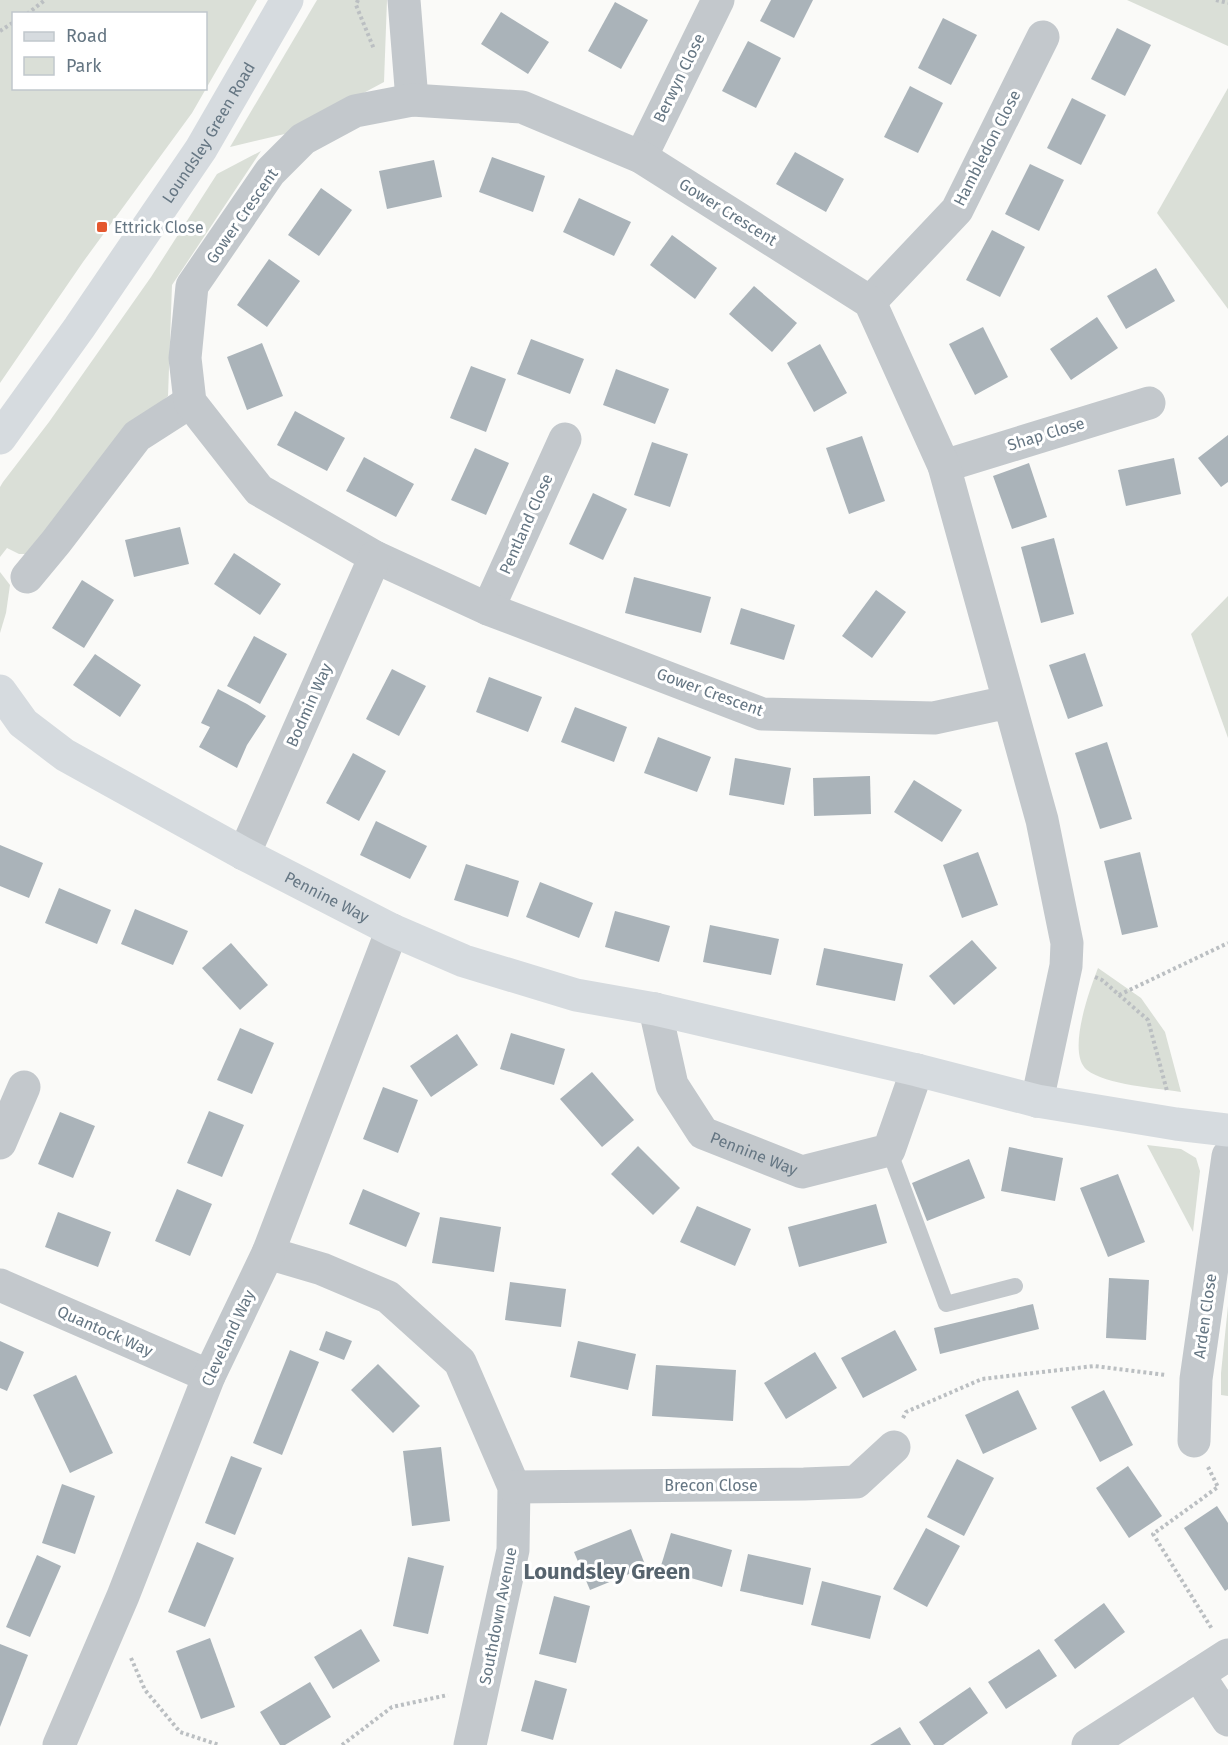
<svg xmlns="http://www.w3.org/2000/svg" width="1228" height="1745" viewBox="0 0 1228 1745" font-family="'Fira Sans',sans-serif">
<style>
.green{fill:#dadfd7;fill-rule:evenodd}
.building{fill:#aab3b9}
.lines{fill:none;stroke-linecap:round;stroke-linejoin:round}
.path{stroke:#bbbfc2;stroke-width:4;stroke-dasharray:3 3;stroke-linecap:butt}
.lane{stroke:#c3c8cc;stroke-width:16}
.street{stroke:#c3c8cc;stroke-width:33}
.secondary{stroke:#d6dbdf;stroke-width:33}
.poi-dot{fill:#e4572e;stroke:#fff;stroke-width:2}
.labels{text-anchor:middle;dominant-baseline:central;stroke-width:6;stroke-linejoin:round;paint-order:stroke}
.street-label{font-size:16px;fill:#657683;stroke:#fff}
.poi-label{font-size:16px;fill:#657683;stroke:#fff;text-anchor:start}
.district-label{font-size:22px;font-weight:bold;fill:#57646e;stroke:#fff}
</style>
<rect width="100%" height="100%" fill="#fafaf8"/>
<g class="green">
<path d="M0,0H257L192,113L83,262L0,383ZM14,14H206V88H14Z"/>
<path d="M317,0H387L384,82L289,133L230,147Z"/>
<path d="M1127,0H1228V46Z"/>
<path d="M1228,88V309L1157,213Z"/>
<path d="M261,151L172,285L168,396L121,436L32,554H19L7,548L0,557V487L3,482L49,422L151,277L217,174Z"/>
<path d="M0,572L10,585L6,613L0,633Z"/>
<path d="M1228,596V738L1191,634Z"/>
<path d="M1098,968L1141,998L1165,1032L1181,1092C1157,1088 1106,1085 1087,1070C1066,1053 1090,989 1098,968Z"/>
<path d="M1147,1145L1181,1149L1196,1158L1200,1171L1193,1232Z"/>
<path d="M1228,1306V1396L1221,1395V1373Z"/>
</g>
<g class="building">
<path d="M771,0H813L794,38L760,21Z"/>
<path d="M615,2L648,20L621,69L588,51Z"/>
<path d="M501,12L549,42L528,74L481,44Z"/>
<path d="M943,18L977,35L951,85L918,68Z"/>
<path d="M1117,28L1151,45L1125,96L1091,79Z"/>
<path d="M748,41L781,58L756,108L722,91Z"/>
<path d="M910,86L943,103L918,153L884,137Z"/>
<path d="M1072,98L1106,115L1081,165L1047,148Z"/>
<path d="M795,152L844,179L826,212L776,184Z"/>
<path d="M492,157L545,176L533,212L479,192Z"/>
<path d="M434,160L442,197L387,209L379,171Z"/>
<path d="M1030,164L1064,180L1039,231L1005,214Z"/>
<path d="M321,188L352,210L319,256L288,235Z"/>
<path d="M579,198L631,222L614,256L563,232Z"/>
<path d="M992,230L1025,247L1000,297L966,280Z"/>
<path d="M672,235L717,268L695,299L650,265Z"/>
<path d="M269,259L300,281L267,327L237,305Z"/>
<path d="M1156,268L1175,301L1126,329L1107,296Z"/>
<path d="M754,286L797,323L772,352L729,314Z"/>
<path d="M1097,317L1118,348L1071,380L1050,349Z"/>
<path d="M983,327L1008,377L975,395L949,344Z"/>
<path d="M531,339L584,359L570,394L517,374Z"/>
<path d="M262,343L283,396L247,410L227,357Z"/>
<path d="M820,344L847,393L814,412L787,363Z"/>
<path d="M471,366L506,379L486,432L450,418Z"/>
<path d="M616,369L669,389L655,424L603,405Z"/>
<path d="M295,411L345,438L327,471L277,445Z"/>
<path d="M1228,435V482L1221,487L1198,458Z"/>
<path d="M862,436L885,501L849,514L826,448Z"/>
<path d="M652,442L688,454L670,507L634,495Z"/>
<path d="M475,448L509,463L486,515L451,500Z"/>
<path d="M364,457L414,484L396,517L346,491Z"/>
<path d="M1174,458L1181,494L1126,506L1118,470Z"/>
<path d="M1029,463L1047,517L1012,529L993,476Z"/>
<path d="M593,493L627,509L603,560L569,544Z"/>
<path d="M180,527L189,564L134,577L125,540Z"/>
<path d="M1054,538L1074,614L1041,623L1021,547Z"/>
<path d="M234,553L281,584L260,615L214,584Z"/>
<path d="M634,577L711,597L701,633L625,613Z"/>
<path d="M82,580L114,600L84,648L52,628Z"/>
<path d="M876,590L906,612L872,658L842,636Z"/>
<path d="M741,608L795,625L784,660L730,644Z"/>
<path d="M254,636L287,654L260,704L227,686Z"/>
<path d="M1085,653L1103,706L1068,719L1049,665Z"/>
<path d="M95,654L141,685L120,717L73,685Z"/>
<path d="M392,669L426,686L399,736L366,719Z"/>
<path d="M489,677L542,697L528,732L476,712Z"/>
<path d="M218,689L247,704L266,716L247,745L237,768L199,747L210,727L201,723Z"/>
<path d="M575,707L627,727L614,762L561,742Z"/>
<path d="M658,737L711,757L697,792L644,773Z"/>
<path d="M1107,742L1132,819L1100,829L1075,753Z"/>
<path d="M353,753L386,771L359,821L326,803Z"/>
<path d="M735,758L791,768L784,805L729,795Z"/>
<path d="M870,776L871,814L814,816L813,778Z"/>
<path d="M914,780L962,810L942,842L894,812Z"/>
<path d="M376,821L427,846L410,879L360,855Z"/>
<path d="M0,845L43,863L29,898L0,886Z"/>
<path d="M978,852L998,905L962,918L943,865Z"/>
<path d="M1140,852L1158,927L1122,935L1104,861Z"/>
<path d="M466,864L519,881L508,917L454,900Z"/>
<path d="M540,882L593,903L579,938L526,917Z"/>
<path d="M59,888L111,910L97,944L45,923Z"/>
<path d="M135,909L188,931L173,965L121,944Z"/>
<path d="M615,911L670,926L659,962L605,947Z"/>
<path d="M710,925L779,939L771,975L703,962Z"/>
<path d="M972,940L997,968L954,1005L929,976Z"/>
<path d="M231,943L268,985L240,1010L202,968Z"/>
<path d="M824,948L903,964L895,1001L816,985Z"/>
<path d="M240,1028L274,1043L252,1094L217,1080Z"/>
<path d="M511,1033L565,1049L554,1085L500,1069Z"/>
<path d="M457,1034L478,1065L431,1097L410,1066Z"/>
<path d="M592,1072L634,1120L602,1147L560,1099Z"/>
<path d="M383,1087L418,1100L398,1153L363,1139Z"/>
<path d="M209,1111L244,1125L222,1177L187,1163Z"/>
<path d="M60,1112L95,1126L73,1178L38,1164Z"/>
<path d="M638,1146L680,1188L653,1215L611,1174Z"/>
<path d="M1009,1147L1063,1158L1055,1201L1001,1191Z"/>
<path d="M969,1159L985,1198L927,1221L912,1183Z"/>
<path d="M1118,1174L1145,1242L1108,1257L1080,1188Z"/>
<path d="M177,1189L212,1204L190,1256L155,1241Z"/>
<path d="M363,1189L420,1213L406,1247L349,1224Z"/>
<path d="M876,1204L887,1243L799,1267L788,1227Z"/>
<path d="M697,1206L751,1229L735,1266L680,1242Z"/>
<path d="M58,1212L111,1232L98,1267L45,1247Z"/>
<path d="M440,1217L501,1227L494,1272L432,1263Z"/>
<path d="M1109,1278L1149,1280L1146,1340L1106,1338Z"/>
<path d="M510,1282L566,1289L561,1327L505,1320Z"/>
<path d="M1033,1304L1039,1329L940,1354L934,1328Z"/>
<path d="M895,1330L917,1370L863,1398L841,1358Z"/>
<path d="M326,1331L352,1341L344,1360L319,1350Z"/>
<path d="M0,1341L24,1352L7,1391L0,1388Z"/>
<path d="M578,1341L636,1354L628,1390L570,1377Z"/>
<path d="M290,1350L319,1362L282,1455L253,1443Z"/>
<path d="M815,1352L837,1388L786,1419L764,1383Z"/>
<path d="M378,1364L420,1406L393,1433L351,1390Z"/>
<path d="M656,1365L736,1370L733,1421L652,1416Z"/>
<path d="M76,1375L113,1453L70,1473L33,1395Z"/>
<path d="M1018,1390L1037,1429L983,1454L965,1415Z"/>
<path d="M1104,1390L1133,1445L1100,1462L1071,1407Z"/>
<path d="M441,1447L450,1521L412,1526L403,1451Z"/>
<path d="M231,1456L262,1468L235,1535L205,1523Z"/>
<path d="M957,1459L994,1478L964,1536L927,1517Z"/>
<path d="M1128,1466L1162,1516L1129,1538L1096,1488Z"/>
<path d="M62,1484L95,1496L75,1554L42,1543Z"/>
<path d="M1217,1506L1228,1523V1589L1225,1591L1184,1528Z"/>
<path d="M926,1528L960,1546L927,1607L893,1589Z"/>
<path d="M631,1529L646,1567L590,1590L574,1552Z"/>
<path d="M671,1533L732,1550L722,1587L660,1569Z"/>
<path d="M197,1542L234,1558L205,1627L168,1612Z"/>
<path d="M748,1554L811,1568L803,1605L740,1591Z"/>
<path d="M37,1555L61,1566L30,1637L6,1627Z"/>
<path d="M408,1557L444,1566L428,1634L393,1626Z"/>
<path d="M822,1581L881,1596L870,1639L811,1625Z"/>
<path d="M554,1596L590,1606L576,1663L539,1654Z"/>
<path d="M1104,1603L1125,1632L1075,1669L1054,1640Z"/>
<path d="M361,1629L380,1661L333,1689L314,1657Z"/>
<path d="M210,1638L235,1707L201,1719L176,1651Z"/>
<path d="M0,1644L28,1655L0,1727Z"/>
<path d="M1039,1649L1057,1676L1006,1709L988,1682Z"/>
<path d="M535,1680L567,1689L553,1740L521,1731Z"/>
<path d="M310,1682L331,1717L285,1745H280L260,1712Z"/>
<path d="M970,1687L988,1713L943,1745H934L919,1722Z"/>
<path d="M900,1727L911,1745H870Z"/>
</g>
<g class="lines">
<g class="path">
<path d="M358,0L356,5L374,49"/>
<path d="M1216,0L1228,3"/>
<path d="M27,14L45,0"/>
<path d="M0,31L14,22"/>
<path d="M1095,977L1102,980L1148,1020L1167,1091"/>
<path d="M1119,995L1228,943"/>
<path d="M903,1418L906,1412L982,1379L1094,1366L1166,1375"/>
<path d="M1208,1467L1218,1487L1153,1534L1212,1629"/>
<path d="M131,1658L145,1690L180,1732L219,1745"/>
<path d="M342,1745L392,1707L448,1695"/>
</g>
<path class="lane" d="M889,1150L946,1304L1015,1286"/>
<g class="street">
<path d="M404,0L412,100"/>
<path d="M641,157L718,0"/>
<path d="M870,302L957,210L1043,37"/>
<path d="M944,466L1149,403"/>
<path d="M27,577L56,542L137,436L190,402"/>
<path d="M488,609L565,439"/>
<path d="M1008,702L934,718L762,714L488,609L375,557L259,490L190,402L185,358L192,286L270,172L303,139L355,111L412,100L522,107L641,157L870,302L944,466L1042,820L1067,943L1066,966L1037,1101"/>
<path d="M244,854L375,557"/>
<path id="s1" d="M655,1009L672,1085L703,1133L802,1172L889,1150L917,1070"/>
<path d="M0,1143L24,1087"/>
<path d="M268,1253L322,1269L388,1297L460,1362L514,1487L513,1550L470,1745"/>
<path d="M0,1285L209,1376"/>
<path d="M1194,1441L1196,1379L1228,1156"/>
<path d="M514,1487L804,1484L856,1482L894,1447"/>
<path d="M1198,1674L1228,1720"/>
<path d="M59,1745L123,1596L209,1376L268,1253L392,930"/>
<path d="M1088,1745L1228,1655"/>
</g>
<g class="secondary">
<path id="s2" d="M0,438L79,328L201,149L287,0"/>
<path id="s3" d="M0,691L23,723L65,755L244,854L392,930L464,961L576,995L655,1009L917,1070L1037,1101L1176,1124L1228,1130"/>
</g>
</g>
<rect class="poi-dot" x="96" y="221" width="12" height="12" rx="3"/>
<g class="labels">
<g class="street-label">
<text transform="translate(679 78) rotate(-64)">Berwyn Close</text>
<text stroke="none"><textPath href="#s2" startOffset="370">Loundsley Green Road</textPath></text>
<text transform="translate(987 148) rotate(-63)">Hambledon Close</text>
<text transform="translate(728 212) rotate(32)">Gower Crescent</text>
<text transform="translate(242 216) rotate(-55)">Gower Crescent</text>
<text transform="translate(1046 434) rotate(-17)">Shap Close</text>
<text transform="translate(526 524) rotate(-66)">Pentland Close</text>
<text transform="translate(710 692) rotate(20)">Gower Crescent</text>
<text transform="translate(309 705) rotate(-66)">Bodmin Way</text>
<text stroke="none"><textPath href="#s3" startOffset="390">Pennine Way</textPath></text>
<text stroke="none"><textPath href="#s1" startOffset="190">Pennine Way</textPath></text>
<text transform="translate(1205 1316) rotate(-82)">Arden Close</text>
<text transform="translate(105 1331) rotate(24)">Quantock Way</text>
<text transform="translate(228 1338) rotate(-65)">Cleveland Way</text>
<text x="711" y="1485">Brecon Close</text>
<text transform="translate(498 1616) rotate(-79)">Southdown Avenue</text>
</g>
<g class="poi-label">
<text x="114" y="227">Ettrick Close</text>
</g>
<g class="district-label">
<text x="607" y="1571">Loundsley Green</text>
</g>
</g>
<rect x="12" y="12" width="195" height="78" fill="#ffffff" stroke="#c1c8cd" stroke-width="1.5"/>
<rect x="24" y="32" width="30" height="9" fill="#d6dbdf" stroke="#c1c8cd" stroke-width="1.5"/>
<text x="66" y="42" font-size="18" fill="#657683">Road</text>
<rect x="24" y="57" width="30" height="18" fill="#dadfd7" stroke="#c1c8cd" stroke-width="1.5"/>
<text x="66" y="72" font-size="18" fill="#657683">Park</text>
</svg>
